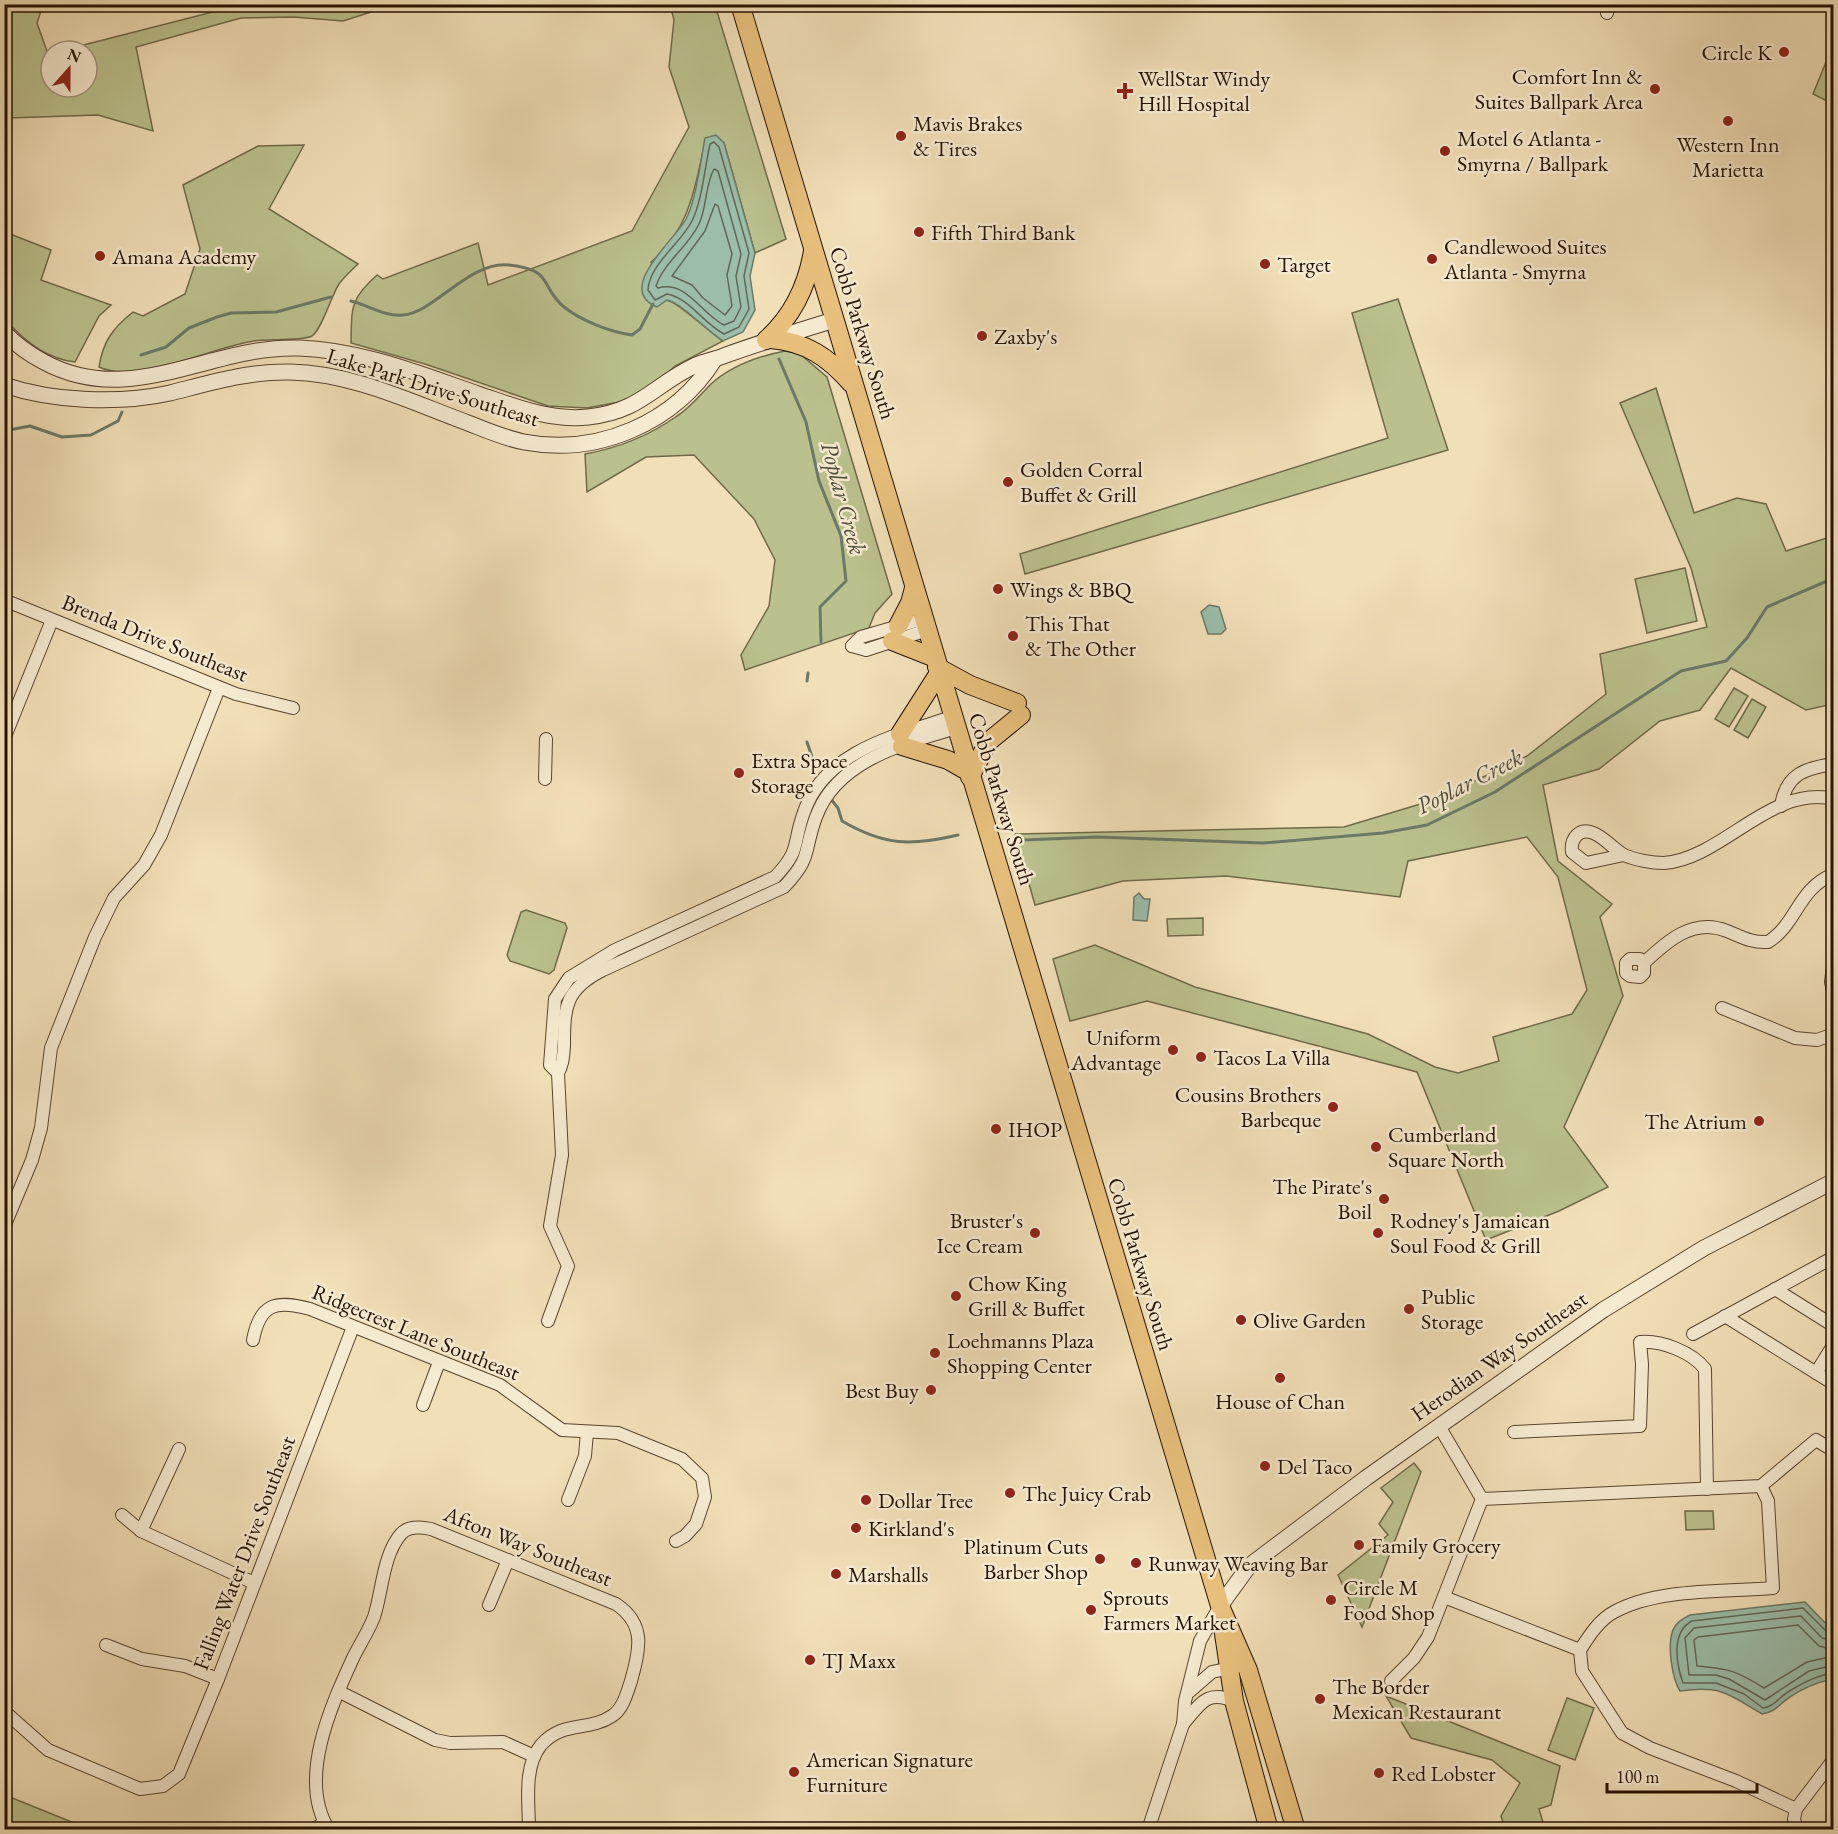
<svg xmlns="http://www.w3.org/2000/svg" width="1838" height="1834" viewBox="0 0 1838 1834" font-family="'EB Garamond',serif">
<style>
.green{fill:#bbc18e;stroke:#706a48;stroke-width:1.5}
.water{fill:#9bbdaa;stroke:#6c7966;stroke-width:1.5}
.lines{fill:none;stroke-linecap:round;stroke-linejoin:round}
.shore{stroke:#606856;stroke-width:1.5}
.stream{stroke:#6c7966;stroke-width:3}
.minor-casing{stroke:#59452e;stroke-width:14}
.tertiary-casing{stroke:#59452e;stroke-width:17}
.primary-casing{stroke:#261201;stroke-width:20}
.minor{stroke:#f6ead0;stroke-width:12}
.tertiary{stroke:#f6ead0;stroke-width:15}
.primary{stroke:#e8c07c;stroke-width:18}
.poi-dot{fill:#8f2418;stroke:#f6ead0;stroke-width:2}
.labels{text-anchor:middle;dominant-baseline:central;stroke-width:5;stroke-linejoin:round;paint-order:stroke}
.poi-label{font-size:22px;fill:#261201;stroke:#f6ead0;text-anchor:start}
.street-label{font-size:22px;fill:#261201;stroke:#f6ead0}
.water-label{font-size:24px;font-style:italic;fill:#4f4e3c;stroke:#f6ead0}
</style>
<rect width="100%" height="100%" fill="#f1dfb7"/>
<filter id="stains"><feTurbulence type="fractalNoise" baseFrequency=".00333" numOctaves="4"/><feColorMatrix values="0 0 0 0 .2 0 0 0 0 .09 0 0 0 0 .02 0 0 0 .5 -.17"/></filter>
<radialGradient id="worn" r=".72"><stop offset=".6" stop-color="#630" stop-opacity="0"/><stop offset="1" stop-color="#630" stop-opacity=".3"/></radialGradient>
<g class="green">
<path d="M5,4L43,5L37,23L48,54L51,53V87H87V51H60L240,5H393L343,21L294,17L241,18L136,47L153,131L98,115L9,118L5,130Z"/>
<path d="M670,5H715L786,239L755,253L724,143L706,138C695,186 691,228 651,262L667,300C681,304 706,330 723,341L675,366L651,388L625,401L587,408L548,406L425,364L351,343C352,308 349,300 377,275L383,279L478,243L488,285L632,231L689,127L669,67L674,20Z"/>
<path d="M1833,45V104L1813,94Z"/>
<path d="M304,145L269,209L358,264C352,270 344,277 339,284C331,296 322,329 312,336C304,341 267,339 254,341C212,347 137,385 99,367C103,341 113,328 133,312L143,316L185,294L200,249L183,185L258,146Z"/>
<path d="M5,232L51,250L41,280L111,305L99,316L75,362C46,359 23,340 5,319Z"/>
<path d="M1398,299L1448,450L1025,574L1020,554L1388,438L1352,313Z"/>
<path d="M785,351L800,354L827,377L892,594L875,613L869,628L745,670L741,655L769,606L775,560L754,519L694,455L646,457L587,492L585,454C618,448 649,436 677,416C690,408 700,395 711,384C731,366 759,356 785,351Z"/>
<path d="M1656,388L1694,513L1737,498L1766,504L1786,551L1833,536V704L1806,710L1731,668L1700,710L1660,721L1599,769L1543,785L1558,861L1612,904L1600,917L1623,996L1564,1127L1608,1187L1559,1211L1486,1240L1417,1072L1147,1001L1070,1021L1053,959L1095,945L1195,987L1368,1034L1435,1067L1458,1073L1499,1061L1493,1037L1572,1014L1587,990L1558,877L1527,837L1408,861L1400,897L1226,876L1123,881L1035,905L1015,834L1344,827L1437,799L1527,756L1606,694L1600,654L1707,627L1691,568L1620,403Z"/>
<path d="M1685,568L1697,621L1647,633L1635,579Z"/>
<path d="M1734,688L1748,696L1729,727L1715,719Z"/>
<path d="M1752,699L1766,707L1748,738L1734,730Z"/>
<path d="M526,910L565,923L567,928L554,970L549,974L510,961L507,955L521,912Z"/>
<path d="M1203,918V935L1168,936L1167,919Z"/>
<path d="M1414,1463L1421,1472L1362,1627L1338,1575L1388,1535L1379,1524L1393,1502L1381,1488Z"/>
<path d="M1685,1511H1713L1714,1529L1686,1530Z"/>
<path d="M1386,1696L1560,1766L1551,1805L1539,1809L1545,1829H1505L1501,1816L1520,1783L1492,1760L1411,1738Z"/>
<path d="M1567,1698L1594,1708L1575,1760L1548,1750Z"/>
<path d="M4,1795H5L89,1829H5Z"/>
</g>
<g class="water">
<path d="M716,135L724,143L755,253L750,276L755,310L743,332L723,341C706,330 681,303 667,300L657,307C614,289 675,240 686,219C696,200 701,159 705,138Z"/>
<path d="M1209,605L1219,607L1226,629L1221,634H1208L1201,612Z"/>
<path d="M1139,893L1144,899H1150L1147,921L1133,920L1134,897Z"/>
<path d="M1805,1602L1833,1631V1679C1818,1682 1803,1688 1790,1697C1779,1704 1776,1712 1762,1714C1728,1694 1722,1685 1680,1691C1672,1678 1667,1646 1673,1630C1676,1622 1683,1619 1690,1615Z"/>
</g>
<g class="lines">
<g class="shore">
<path d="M714,142L719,147L749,253L744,276L749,309L739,327L724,334C703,323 689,298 667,294L655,300L648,290C649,265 681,243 692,221C702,201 705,166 710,144Z"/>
<path d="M714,169L718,171L741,254L736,276L741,307L734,321L724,325C701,314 687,280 658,288L656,286C664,262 688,247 699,224C707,207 705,185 714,169Z"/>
<path d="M715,204L718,206L732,254L727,275L732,306L725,315L703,298L692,285L672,276L705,231Z"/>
<path d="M1834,1634L1827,1632L1803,1608L1692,1621C1671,1632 1676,1663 1683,1683H1716L1744,1694L1763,1708C1774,1707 1779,1697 1788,1692C1802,1683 1817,1675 1834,1673"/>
<path d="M1834,1641L1822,1638L1801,1616L1694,1628L1685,1638L1689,1675H1716L1729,1679L1765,1700L1809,1671L1834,1665"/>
<path d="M1834,1650L1819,1646L1798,1625L1698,1637L1694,1640L1697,1666C1730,1669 1735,1670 1764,1688L1807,1662L1834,1656"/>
</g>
<g class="stream">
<path d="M351,301C368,305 385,317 403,315C434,313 470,260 509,265C555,270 539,286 564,307C582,321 610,332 632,335L640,329L653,304"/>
<path d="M141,355L166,347L189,328L217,317L231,313L276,312L331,297"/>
<path d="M779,359L806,422L819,481L841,536L846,581L820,607L821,642"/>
<path d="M4,431L30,426L62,437L91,435L118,421L122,412"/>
<path d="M807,681L808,673"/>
<path d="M807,742L816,769"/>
<path d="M830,798L838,808L842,821C885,846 911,846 958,835"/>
<path d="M1023,840L1098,837L1263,843L1383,833L1427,825L1495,792L1681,671L1726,661L1747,638L1767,607L1834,578"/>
</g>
<g class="minor-casing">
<g id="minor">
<path d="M1607,13L1608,4"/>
<path d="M4,600L236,694L293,708"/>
<path d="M852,646L866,650L927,630"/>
<path d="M852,646L861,637L923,619"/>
<path d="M4,739L52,620"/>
<path d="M545,779L546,739"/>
<path d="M1781,806C1786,774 1805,768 1834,764"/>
<path d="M1624,855L1586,863L1572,852C1571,845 1572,840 1577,835C1592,822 1611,848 1624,855C1635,860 1652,863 1664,863C1722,859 1771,784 1834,799"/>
<path d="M1834,959L1831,982L1834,996"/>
<path d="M1644,963L1640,959H1630L1626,963V973L1630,976L1640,977L1644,973V963C1666,942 1693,917 1727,931C1742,937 1751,943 1768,942C1797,924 1798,888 1834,874"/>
<path d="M1722,1008L1795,1038L1817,1040L1834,1034"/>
<path d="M558,1073L550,1065L555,999L569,978L615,950L775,877C802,849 792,844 804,812C825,750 898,735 952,717"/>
<path d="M4,1227L32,1160L41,1128L51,1048L95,937L114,898L144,865L161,835L219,688"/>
<path d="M1775,1289L1834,1326"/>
<path d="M1725,1316L1834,1384"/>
<path d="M548,1321L568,1266L550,1226L562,1155L558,1073C563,1064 563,1057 564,1046C564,1007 565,989 603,970L784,887C813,856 803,852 816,817C837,760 903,744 956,728"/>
<path d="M1693,1334L1834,1257"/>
<path d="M253,1340C260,1303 276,1300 310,1309L500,1385L562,1430L618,1433L682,1459L702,1478L705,1497L696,1524L685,1536L676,1541"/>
<path d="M1816,1373L1834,1344"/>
<path d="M423,1405L439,1362"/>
<path d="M1439,1426L1482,1499"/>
<path d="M1514,1432L1640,1426L1642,1364L1640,1342C1661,1340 1692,1352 1705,1369L1707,1489"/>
<path d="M1482,1499L1761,1486L1816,1440L1834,1451"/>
<path d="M568,1500L585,1456L587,1432"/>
<path d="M122,1515L141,1531L254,1583"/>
<path d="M141,1531L179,1449"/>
<path d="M1444,1597L1580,1650"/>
<path d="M489,1605L508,1560"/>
<path d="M106,1645L142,1659L185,1666L218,1679"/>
<path d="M1580,1650L1582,1671L1622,1733L1650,1748L1736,1781L1796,1809L1834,1759"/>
<path d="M1580,1650C1589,1636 1599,1620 1614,1612C1657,1588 1724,1592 1773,1588L1768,1501L1761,1486"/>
<path d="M1391,1681L1414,1658L1428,1637L1482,1499"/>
<path d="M340,1692L435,1740L450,1743L503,1742L534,1756"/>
<path d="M1189,1692L1212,1672L1235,1667"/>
<path d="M4,1711L48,1750L140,1789L163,1786L179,1774L218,1679L353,1327"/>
<path d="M1183,1724C1200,1705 1206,1689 1234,1701"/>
<path d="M1796,1809L1794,1819L1797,1830"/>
<path d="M312,1830L324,1823"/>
<path d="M329,1830C297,1780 331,1706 353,1658C360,1644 368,1632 374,1617C382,1593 383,1554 401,1534C408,1526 421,1527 431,1529L616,1604C646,1624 640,1650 631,1681C627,1693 623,1709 612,1716C588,1732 563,1720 541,1745C523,1767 529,1803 529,1830"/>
<path d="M1148,1830L1183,1724L1185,1701L1200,1641L1220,1606"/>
</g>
</g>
<g class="tertiary-casing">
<g id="tertiary">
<path d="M4,332C16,345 29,354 44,362C131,409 210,345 299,348C361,350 420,374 478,394C514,406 549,421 588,417C642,411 653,385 696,365C706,361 717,359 726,355C762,342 798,331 834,320"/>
<path d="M4,385C54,402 120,404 170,393C210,383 249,371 290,372C352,373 411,402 468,423C486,430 504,438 524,442C598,456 675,423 715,359"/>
<path d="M1220,1606L1249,1566L1366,1478L1603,1310L1704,1248L1834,1181"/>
</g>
</g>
<g class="primary-casing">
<g id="primary">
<path d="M740,4L1220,1606L1248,1670L1296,1830"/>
<path d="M771,339C806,342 828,357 851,383"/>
<path d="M766,340C793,316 807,287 813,251"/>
<path d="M898,626L910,603L914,588"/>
<path d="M892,641L935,658"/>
<path d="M937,667L970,685L1017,703"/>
<path d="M900,734L939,673"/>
<path d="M902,746L948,760L969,772"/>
<path d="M970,777L988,742L1021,715"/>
<path d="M1223,1627L1234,1701L1269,1830"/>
</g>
</g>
<use href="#minor" class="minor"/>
<use href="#tertiary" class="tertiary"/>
<use href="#primary" class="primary"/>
</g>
<g class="poi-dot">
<circle cx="1784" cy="52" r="6"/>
<circle cx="1655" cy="89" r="6"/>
<path d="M1122 82h6v6h6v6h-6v6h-6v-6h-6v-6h6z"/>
<circle cx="1728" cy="121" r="6"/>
<circle cx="901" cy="136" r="6"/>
<circle cx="1445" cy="151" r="6"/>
<circle cx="919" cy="232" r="6"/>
<circle cx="100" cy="256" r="6"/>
<circle cx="1432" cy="259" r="6"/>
<circle cx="1265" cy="264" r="6"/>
<circle cx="982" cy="336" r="6"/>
<circle cx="1008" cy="482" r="6"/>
<circle cx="998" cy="589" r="6"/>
<circle cx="1013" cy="636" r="6"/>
<circle cx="739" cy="773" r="6"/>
<circle cx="1173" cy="1050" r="6"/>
<circle cx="1201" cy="1057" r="6"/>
<circle cx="1333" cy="1107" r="6"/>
<circle cx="1759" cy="1121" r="6"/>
<circle cx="996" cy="1129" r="6"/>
<circle cx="1376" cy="1147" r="6"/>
<circle cx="1384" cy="1199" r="6"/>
<circle cx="1035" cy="1233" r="6"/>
<circle cx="1378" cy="1233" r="6"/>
<circle cx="956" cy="1296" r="6"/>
<circle cx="1409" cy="1309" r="6"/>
<circle cx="1241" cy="1320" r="6"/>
<circle cx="935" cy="1353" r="6"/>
<circle cx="1280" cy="1378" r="6"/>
<circle cx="931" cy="1390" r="6"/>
<circle cx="1265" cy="1466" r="6"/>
<circle cx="1010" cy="1493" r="6"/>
<circle cx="866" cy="1500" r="6"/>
<circle cx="856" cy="1528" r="6"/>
<circle cx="1359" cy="1545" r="6"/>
<circle cx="1100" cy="1559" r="6"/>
<circle cx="1136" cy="1563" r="6"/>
<circle cx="836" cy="1574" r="6"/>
<circle cx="1331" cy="1600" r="6"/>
<circle cx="1091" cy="1610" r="6"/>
<circle cx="810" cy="1660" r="6"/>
<circle cx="1320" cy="1699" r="6"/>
<circle cx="794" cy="1772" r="6"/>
<circle cx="1379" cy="1773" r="6"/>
</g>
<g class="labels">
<g class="poi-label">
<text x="1772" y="52" text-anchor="end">Circle K</text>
<text x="1643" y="76" text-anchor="end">Comfort Inn &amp;<tspan x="1643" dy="25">Suites Ballpark Area</tspan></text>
<text x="1138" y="78">WellStar Windy<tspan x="1138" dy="25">Hill Hospital</tspan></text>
<text x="913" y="123">Mavis Brakes<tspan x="913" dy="25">&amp; Tires</tspan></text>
<text x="1457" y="138">Motel 6 Atlanta -<tspan x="1457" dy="25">Smyrna / Ballpark</tspan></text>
<text x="1728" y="144" text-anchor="middle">Western Inn<tspan x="1728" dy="25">Marietta</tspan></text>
<text x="931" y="232">Fifth Third Bank</text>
<text x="1444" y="246">Candlewood Suites<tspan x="1444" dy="25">Atlanta - Smyrna</tspan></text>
<text x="112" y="256">Amana Academy</text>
<text x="1277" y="264">Target</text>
<text x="994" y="336">Zaxby's</text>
<text x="1020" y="469">Golden Corral<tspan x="1020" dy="25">Buffet &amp; Grill</tspan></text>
<text x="1010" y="589">Wings &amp; BBQ</text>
<text x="1025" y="623">This That<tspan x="1025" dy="25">&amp; The Other</tspan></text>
<text x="751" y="760">Extra Space<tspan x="751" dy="25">Storage</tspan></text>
<text x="1161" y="1037" text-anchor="end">Uniform<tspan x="1161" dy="25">Advantage</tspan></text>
<text x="1213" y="1057">Tacos La Villa</text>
<text x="1321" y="1094" text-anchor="end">Cousins Brothers<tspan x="1321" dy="25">Barbeque</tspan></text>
<text x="1747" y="1121" text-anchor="end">The Atrium</text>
<text x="1008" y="1129">IHOP</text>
<text x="1388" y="1134">Cumberland<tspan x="1388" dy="25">Square North</tspan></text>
<text x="1372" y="1186" text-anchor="end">The Pirate's<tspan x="1372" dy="25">Boil</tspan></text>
<text x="1023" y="1220" text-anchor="end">Bruster's<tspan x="1023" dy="25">Ice Cream</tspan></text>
<text x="1390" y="1220">Rodney's Jamaican<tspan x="1390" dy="25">Soul Food &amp; Grill</tspan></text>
<text x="968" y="1283">Chow King<tspan x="968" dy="25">Grill &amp; Buffet</tspan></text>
<text x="1421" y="1296">Public<tspan x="1421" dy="25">Storage</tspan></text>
<text x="1253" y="1320">Olive Garden</text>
<text x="947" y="1340">Loehmanns Plaza<tspan x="947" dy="25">Shopping Center</tspan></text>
<text x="919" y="1390" text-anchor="end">Best Buy</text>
<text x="1280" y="1401" text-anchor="middle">House of Chan</text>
<text x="1277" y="1466">Del Taco</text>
<text x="1022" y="1493">The Juicy Crab</text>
<text x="878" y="1500">Dollar Tree</text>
<text x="868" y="1528">Kirkland's</text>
<text x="1371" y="1545">Family Grocery</text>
<text x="1088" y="1546" text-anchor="end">Platinum Cuts<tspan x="1088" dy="25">Barber Shop</tspan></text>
<text x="1148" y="1563">Runway Weaving Bar</text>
<text x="848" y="1574">Marshalls</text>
<text x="1343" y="1587">Circle M<tspan x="1343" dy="25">Food Shop</tspan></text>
<text x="1103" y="1597">Sprouts<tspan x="1103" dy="25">Farmers Market</tspan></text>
<text x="822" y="1660">TJ Maxx</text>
<text x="1332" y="1686">The Border<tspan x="1332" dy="25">Mexican Restaurant</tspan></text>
<text x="806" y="1759">American Signature<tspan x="806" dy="25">Furniture</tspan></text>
<text x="1391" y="1773">Red Lobster</text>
</g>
<g class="street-label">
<text transform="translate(863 333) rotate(73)">Cobb Parkway South</text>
<text transform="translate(433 387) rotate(17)">Lake Park Drive Southeast</text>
<text transform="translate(155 638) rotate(22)">Brenda Drive Southeast</text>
<text transform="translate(1002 799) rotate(73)">Cobb Parkway South</text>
<text transform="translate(1141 1264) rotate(73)">Cobb Parkway South</text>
<text transform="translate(416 1332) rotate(22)">Ridgecrest Lane Southeast</text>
<text transform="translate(1499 1356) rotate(-35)">Herodian Way Southeast</text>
<text transform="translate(528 1546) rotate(22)">Afton Way Southeast</text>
<text transform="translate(244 1553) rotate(-69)">Falling Water Drive Southeast</text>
</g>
<g class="water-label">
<text transform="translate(844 498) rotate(75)">Poplar Creek</text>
<text transform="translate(1469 781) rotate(-27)">Poplar Creek</text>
</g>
</g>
<rect width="1838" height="1834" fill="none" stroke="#f1dfb7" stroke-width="24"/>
<rect x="6" y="6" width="1826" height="1822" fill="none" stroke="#261201" stroke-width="3"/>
<rect x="12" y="12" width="1814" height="1810" fill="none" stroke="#261201" stroke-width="1.5"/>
<g transform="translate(69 69) rotate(21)"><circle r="28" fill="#f6ead0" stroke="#a3947d" stroke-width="1.5"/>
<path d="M0-4.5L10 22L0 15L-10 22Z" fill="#8f2418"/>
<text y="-9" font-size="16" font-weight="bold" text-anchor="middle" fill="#261201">N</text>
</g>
<path d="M1607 1783v9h150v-9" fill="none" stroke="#261201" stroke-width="3"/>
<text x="1616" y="1783" font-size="18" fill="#261201" stroke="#f6ead0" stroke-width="4.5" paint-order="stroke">100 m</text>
<rect width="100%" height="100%" filter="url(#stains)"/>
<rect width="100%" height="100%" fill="url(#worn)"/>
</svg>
